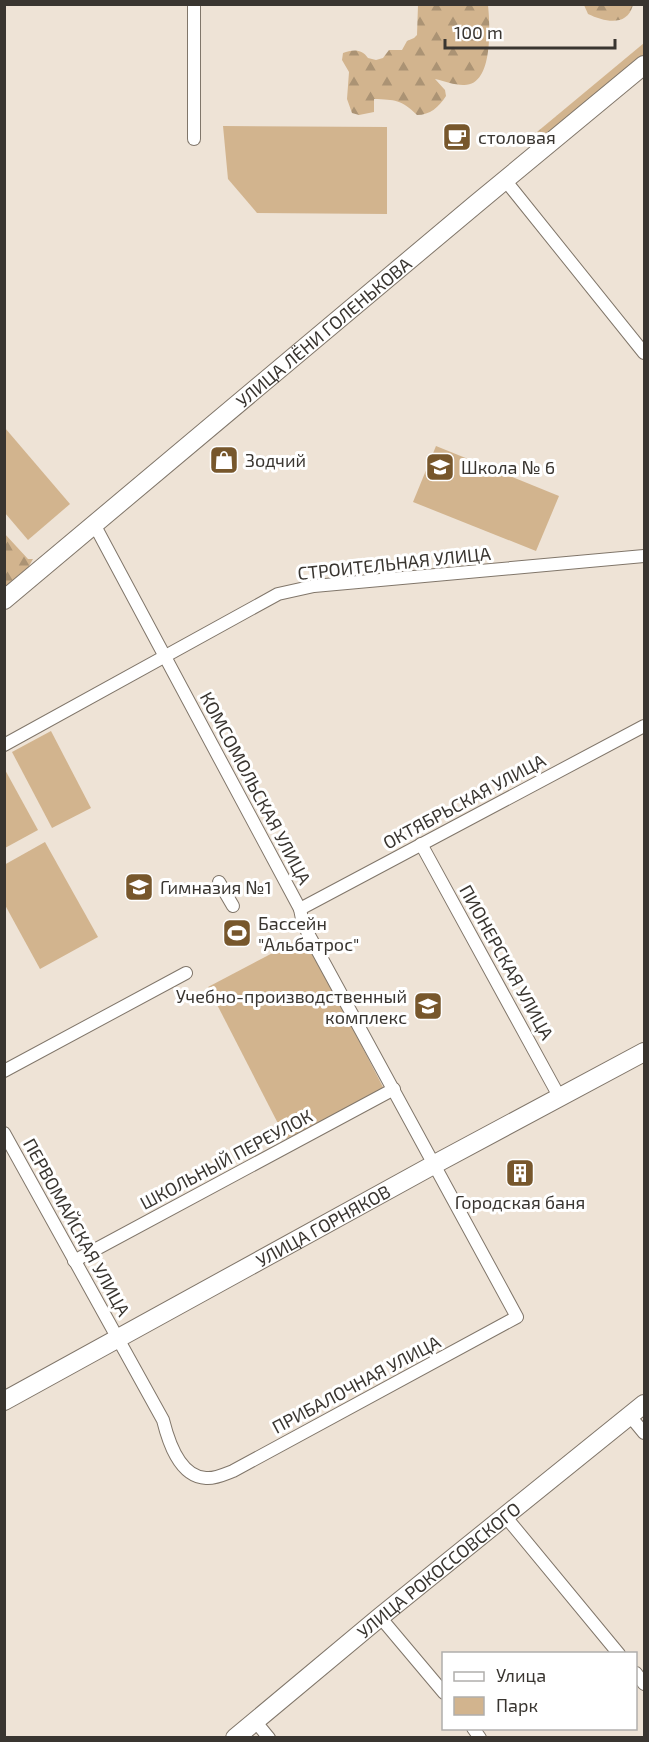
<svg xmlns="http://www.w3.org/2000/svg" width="649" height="1742" viewBox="0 0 649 1742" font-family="'Exo 2',sans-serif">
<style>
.green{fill:#d2b48e}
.forest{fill:url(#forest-firs)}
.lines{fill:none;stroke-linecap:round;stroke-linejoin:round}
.street-casing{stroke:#80766a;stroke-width:14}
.secondary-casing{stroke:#80766a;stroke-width:20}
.street{stroke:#fff;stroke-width:12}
.secondary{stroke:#fff;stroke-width:18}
.labels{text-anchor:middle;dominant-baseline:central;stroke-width:6;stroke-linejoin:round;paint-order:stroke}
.poi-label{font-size:18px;fill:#393530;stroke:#fff;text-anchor:start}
.street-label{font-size:18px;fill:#393530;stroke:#fff}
</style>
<defs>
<pattern id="forest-firs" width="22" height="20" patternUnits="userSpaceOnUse" patternTransform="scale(1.5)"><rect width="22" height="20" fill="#d2b48e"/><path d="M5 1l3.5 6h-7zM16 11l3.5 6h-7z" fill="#ab9374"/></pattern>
</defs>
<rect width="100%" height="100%" fill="#eee3d6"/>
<g class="green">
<path d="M223,126L387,127V214L257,213L228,179Z"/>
<path d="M5,428L70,504L28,540L5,513Z"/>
<path d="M436,446L559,496L536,551L413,502Z"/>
<path d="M51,731L91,808L52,828L12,752Z"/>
<path d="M4,768L38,830L5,848H4Z"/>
<path d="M45,842L98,937L40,969L5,905L4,865Z"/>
<path d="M305,936L384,1089L286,1139L208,987Z"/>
</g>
<g class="forest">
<path d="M418,5H488C490,25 494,87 463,85C454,85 444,81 435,79L445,90L446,96C439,107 430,115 417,115C401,99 395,100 374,99V112L359,115L352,113L347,99L349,72L342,60L343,53C353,49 362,49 368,58L376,60L383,58L389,50H402L407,41L414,38L417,35Z"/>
<path d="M584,5H633C627,27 605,22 588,14Z"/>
<path d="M644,43V57L544,140L537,132Z"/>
<path d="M4,533L28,559H33L25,573L4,589Z"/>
</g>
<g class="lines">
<g class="street-casing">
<g id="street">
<path d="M194,4V139"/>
<path d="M505,180L644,353"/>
<path d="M4,745L278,594L314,586L644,556"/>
<path d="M421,844L560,1098"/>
<path d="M219,882L233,906"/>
<path d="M300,909L644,726"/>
<path d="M4,1071L186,973"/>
<path d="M4,1133L163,1420C168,1440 179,1477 206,1478C215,1479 225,1474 233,1471L517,1317L303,924L300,909L94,524"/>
<path d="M74,1261L394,1089"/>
<path d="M630,1416L644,1433"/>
<path d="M505,1516L619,1654"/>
<path d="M380,1617L444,1693"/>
<path d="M636,1673L644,1684"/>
<path d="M255,1721L269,1738"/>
<path d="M473,1728L480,1738"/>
</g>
</g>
<g class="secondary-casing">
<g id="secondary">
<path id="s1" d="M4,600L476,204L644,65"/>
<path id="s2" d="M4,1401L435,1164L644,1052"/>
<path id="s3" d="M235,1738L380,1617L644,1404"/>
</g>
</g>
<use href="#street" class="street"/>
<use href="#secondary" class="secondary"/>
</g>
<defs>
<g id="cafe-square" transform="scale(1.5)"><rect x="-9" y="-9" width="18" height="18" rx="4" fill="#77572c" stroke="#fff"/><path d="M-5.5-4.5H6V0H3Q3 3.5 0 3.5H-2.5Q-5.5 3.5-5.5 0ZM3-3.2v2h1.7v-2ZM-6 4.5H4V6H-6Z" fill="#fff"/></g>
<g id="shop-square" transform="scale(1.5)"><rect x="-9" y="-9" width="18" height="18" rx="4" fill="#77572c" stroke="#fff"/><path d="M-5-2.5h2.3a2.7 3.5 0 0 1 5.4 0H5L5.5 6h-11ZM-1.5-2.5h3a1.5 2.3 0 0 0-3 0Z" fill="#fff"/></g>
<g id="school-square" transform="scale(1.5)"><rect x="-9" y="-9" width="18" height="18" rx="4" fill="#77572c" stroke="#fff"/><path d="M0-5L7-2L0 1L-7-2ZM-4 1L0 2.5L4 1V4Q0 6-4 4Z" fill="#fff"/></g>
<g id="stadium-square" transform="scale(1.5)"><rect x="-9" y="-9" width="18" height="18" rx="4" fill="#77572c" stroke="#fff"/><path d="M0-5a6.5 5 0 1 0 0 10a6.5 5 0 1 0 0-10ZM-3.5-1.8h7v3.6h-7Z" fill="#fff"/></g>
<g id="building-square" transform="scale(1.5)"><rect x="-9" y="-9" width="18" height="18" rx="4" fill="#77572c" stroke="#fff"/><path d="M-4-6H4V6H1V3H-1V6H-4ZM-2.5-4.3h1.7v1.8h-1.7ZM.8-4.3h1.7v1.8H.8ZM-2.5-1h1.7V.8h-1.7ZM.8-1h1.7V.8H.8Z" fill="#fff"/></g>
</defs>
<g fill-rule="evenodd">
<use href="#cafe-square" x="457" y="137"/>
<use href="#shop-square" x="224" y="460"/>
<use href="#school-square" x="440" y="467"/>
<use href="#school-square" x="139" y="887"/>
<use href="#stadium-square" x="237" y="933"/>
<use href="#school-square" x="428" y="1006"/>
<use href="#building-square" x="520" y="1173"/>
</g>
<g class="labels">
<g class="poi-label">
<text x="478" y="137">столовая</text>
<text x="245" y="460">Зодчий</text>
<text x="461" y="467">Школа № 6</text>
<text x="160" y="887">Гимназия №1</text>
<text x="258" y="923">Бассейн<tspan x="258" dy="21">"Альбатрос"</tspan></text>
<text x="407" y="996" text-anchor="end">Учебно-производственный<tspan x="407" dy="21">комплекс</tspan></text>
<text x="520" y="1202" text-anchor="middle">Городская баня</text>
</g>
<g class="street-label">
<text stroke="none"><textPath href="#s1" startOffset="417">УЛИЦА ЛЁНИ ГОЛЕНЬКОВА</textPath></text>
<text transform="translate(394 563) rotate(-6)">СТРОИТЕЛЬНАЯ УЛИЦА</text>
<text transform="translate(256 788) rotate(62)">КОМСОМОЛЬСКАЯ УЛИЦА</text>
<text transform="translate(464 801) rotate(-28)">ОКТЯБРЬСКАЯ УЛИЦА</text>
<text transform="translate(507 962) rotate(61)">ПИОНЕРСКАЯ УЛИЦА</text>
<text transform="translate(226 1159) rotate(-28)">ШКОЛЬНЫЙ ПЕРЕУЛОК</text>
<text stroke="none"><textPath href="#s2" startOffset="364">УЛИЦА ГОРНЯКОВ</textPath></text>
<text transform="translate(77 1227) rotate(61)">ПЕРВОМАЙСКАЯ УЛИЦА</text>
<text transform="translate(356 1384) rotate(-28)">ПРИБАЛОЧНАЯ УЛИЦА</text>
<text stroke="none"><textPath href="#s3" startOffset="264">УЛИЦА РОКОССОВСКОГО</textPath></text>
</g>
</g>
<rect width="649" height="1742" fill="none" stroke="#393530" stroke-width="12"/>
<rect x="442" y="1652" width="195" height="78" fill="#ffffff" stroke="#b0aeac" stroke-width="1.5"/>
<rect x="454" y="1672" width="30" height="9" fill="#ffffff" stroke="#b0aeac" stroke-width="1.5"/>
<text x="496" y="1682" font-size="18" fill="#393530">Улица</text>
<rect x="454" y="1697" width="30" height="18" fill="#d2b48e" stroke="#b0aeac" stroke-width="1.5"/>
<text x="496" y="1712" font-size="18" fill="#393530">Парк</text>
<path d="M445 39v9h170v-9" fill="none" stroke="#393530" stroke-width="3"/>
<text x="454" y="39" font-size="18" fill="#393530" stroke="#ffffff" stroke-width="4.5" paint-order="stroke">100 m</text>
</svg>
